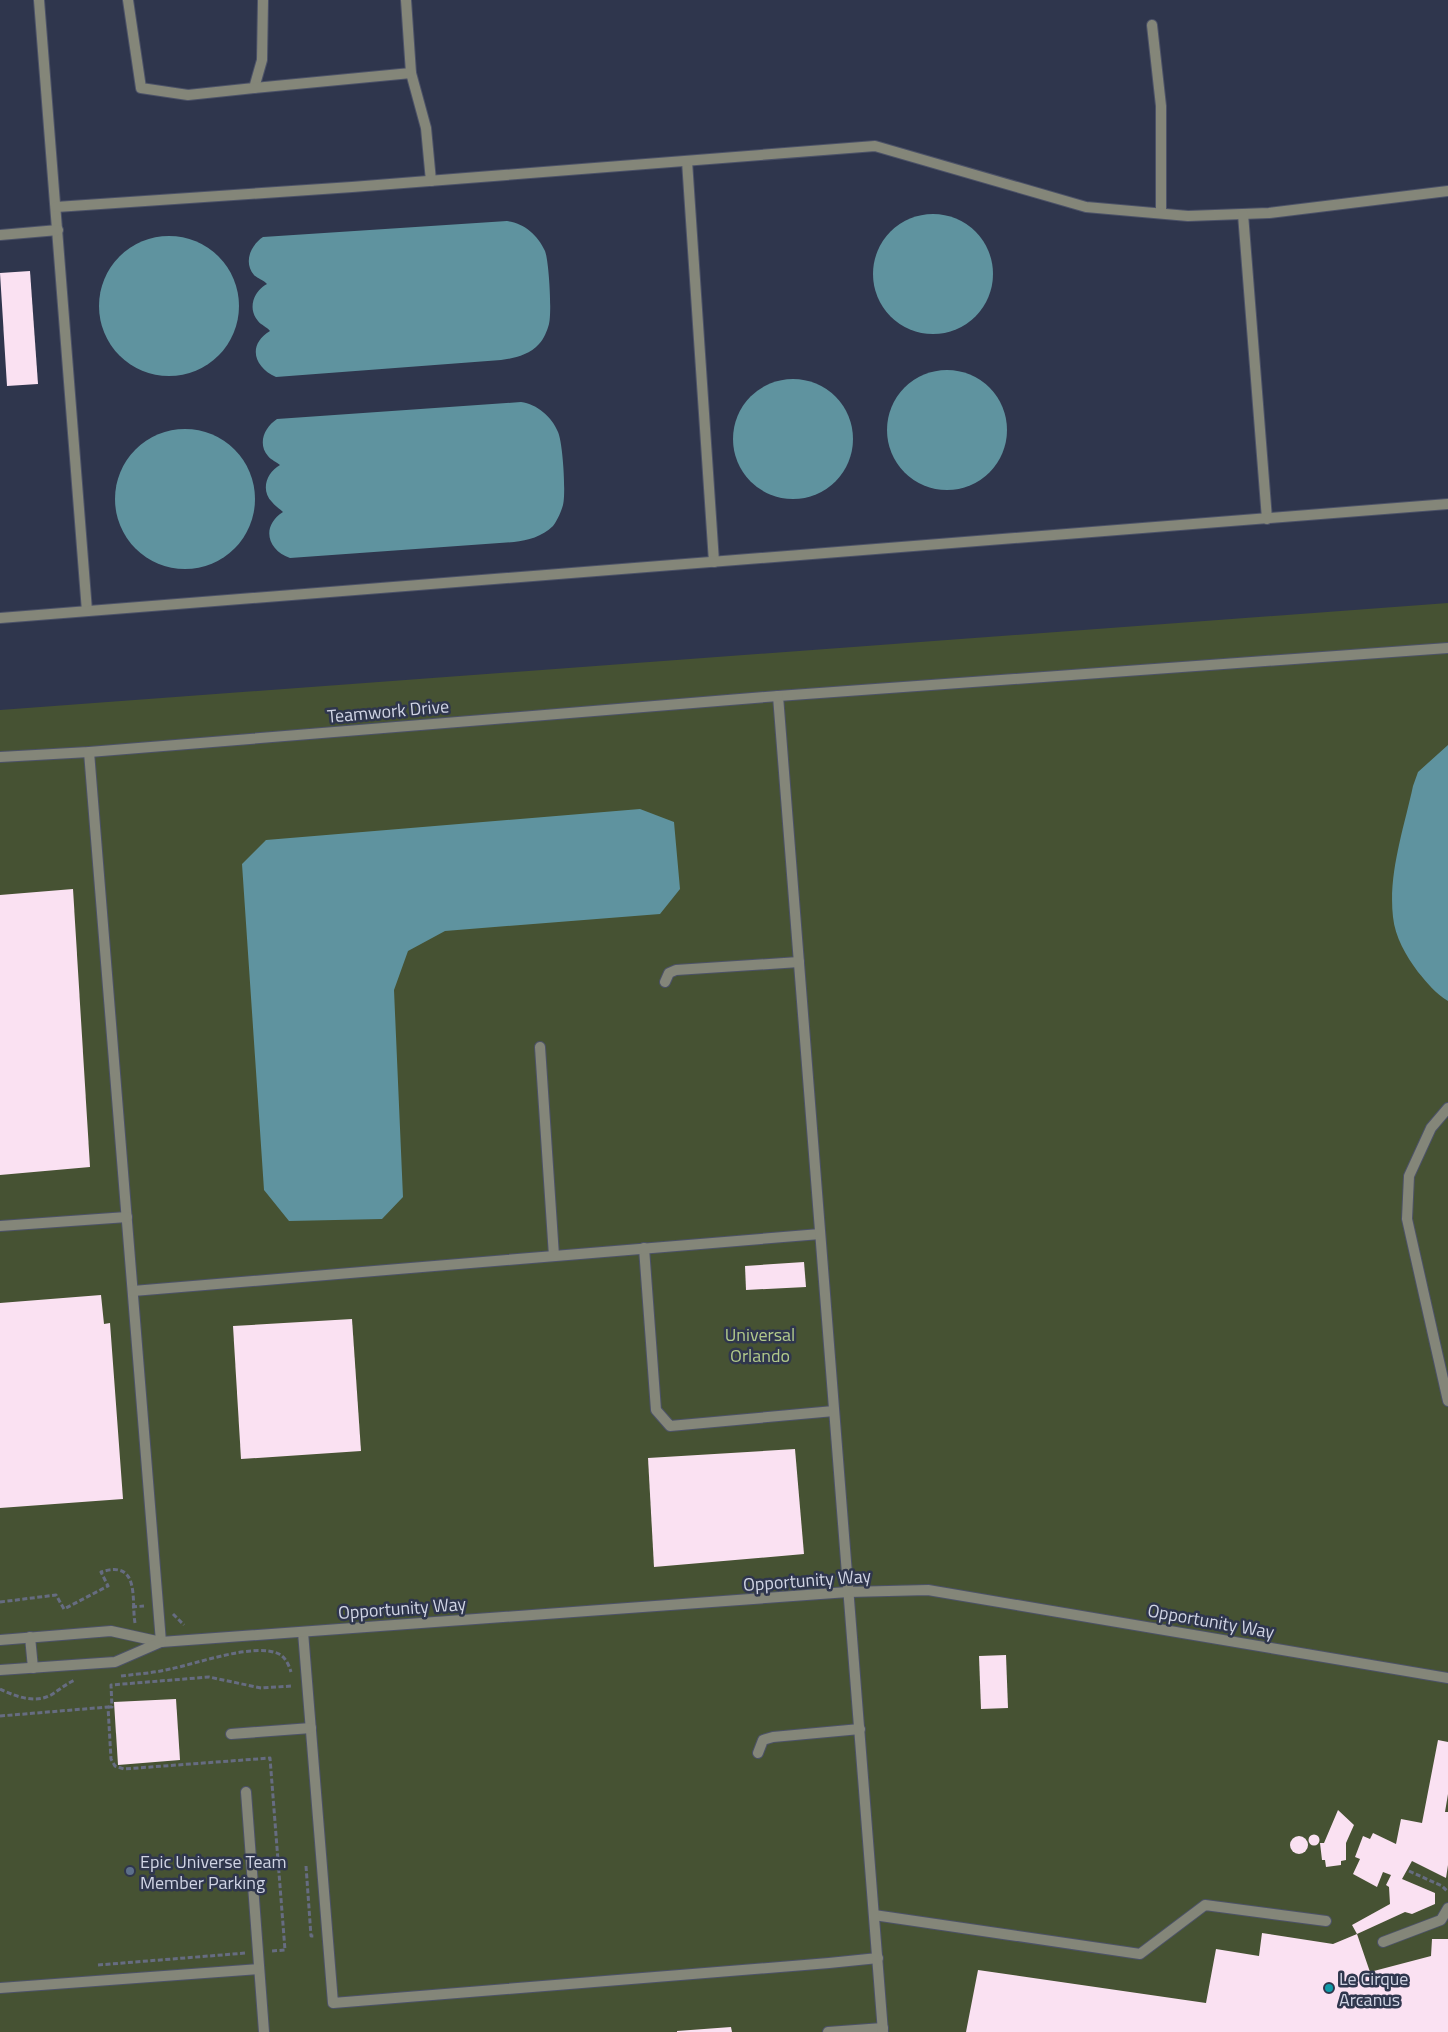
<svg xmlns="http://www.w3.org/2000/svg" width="1448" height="2032" viewBox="0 0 1448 2032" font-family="'Titillium Web',sans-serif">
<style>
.green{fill:#465233}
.water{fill:#5f939f}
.building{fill:#fae1f2}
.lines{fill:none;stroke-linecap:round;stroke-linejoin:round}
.service-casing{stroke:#4c5268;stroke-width:12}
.pedestrian-casing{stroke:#4c5268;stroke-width:12}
.minor-casing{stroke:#4c5268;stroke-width:12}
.path{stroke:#666c81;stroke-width:3;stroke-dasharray:5 2.5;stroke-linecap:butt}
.service{stroke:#848679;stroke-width:10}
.pedestrian{stroke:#848679;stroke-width:10}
.minor{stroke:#848679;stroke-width:10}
.service-dot{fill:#5c6f8a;stroke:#2f364d;stroke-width:2}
.culture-dot{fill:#0f9aa8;stroke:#2f364d;stroke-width:2}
.labels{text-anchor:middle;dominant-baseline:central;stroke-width:5;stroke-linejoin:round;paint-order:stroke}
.street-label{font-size:18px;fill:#d0d4e4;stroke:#2f364d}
.park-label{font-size:18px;fill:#b2ca8b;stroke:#2f364d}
.poi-label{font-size:18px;fill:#d0d4e4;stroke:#2f364d;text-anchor:start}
</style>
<rect width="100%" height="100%" fill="#2f364d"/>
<path class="green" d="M1448,603V2032H0V710Z"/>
<g class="water">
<circle cx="933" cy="274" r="60"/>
<path d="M507,221C524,223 538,235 545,251C549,261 552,312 549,324C547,331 544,339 539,344C529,355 515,358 501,360L276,377C254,367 247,345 270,331C267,327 261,325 258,321C247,308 254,291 267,284C264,280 258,279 254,275C243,262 251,245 263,237Z"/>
<circle cx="169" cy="306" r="70"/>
<circle cx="947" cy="430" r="60"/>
<circle cx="793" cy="439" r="60"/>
<path d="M521,402C537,404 552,417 558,432C563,443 566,494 563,505C561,512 557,521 553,526C542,537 528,540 514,542L290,558C267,550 261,526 283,512C280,509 275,506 272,502C260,490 267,472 280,465C277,462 271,460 268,456C257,443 265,427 277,419Z"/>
<circle cx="185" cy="499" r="70"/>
<path d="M1448,745V1001C1435,993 1428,984 1418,972C1406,956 1395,937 1393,917C1388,874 1404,828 1413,786L1418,772Z"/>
<path d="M640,809L674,822L680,889L660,914L445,931L408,951L394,990L403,1197L382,1219L289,1221L264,1190L242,864L266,840Z"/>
</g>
<g class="building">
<path d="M30,271L38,384L7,386L0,273Z"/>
<path d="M73,889L90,1167L0,1175V895Z"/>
<path d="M804,1262L806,1287L746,1290L745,1266Z"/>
<path d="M101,1295L104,1324L110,1323L123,1499L0,1508V1303Z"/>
<path d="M352,1319L361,1451L241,1459L233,1326Z"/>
<path d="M795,1449L804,1554L654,1567L648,1458Z"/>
<path d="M1006,1655L1008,1708L981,1709L979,1656Z"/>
<path d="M176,1699L180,1760L118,1765L114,1702Z"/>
<path d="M1438,1740L1448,1742V1794L1445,1812H1448V1865L1446,1878L1412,1861L1402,1879L1435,1893V1904L1412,1914L1405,1912L1357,1934L1370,1972L1431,1956L1432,1939H1448V2032H966L978,1970L1206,2003L1216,1949L1259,1956L1262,1933L1333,1944L1357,1934L1352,1925L1390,1904L1389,1887L1386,1885L1391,1875L1383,1872L1377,1887L1353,1874L1360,1859L1355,1857L1363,1836L1370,1839L1373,1833L1396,1844L1401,1819L1422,1823Z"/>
<path d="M1338,1810L1354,1825L1346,1843V1860L1341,1861V1865L1326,1867L1325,1860H1322L1320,1843H1324Z"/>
<circle cx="1314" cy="1840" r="5.5"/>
<circle cx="1299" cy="1845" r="9"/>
<path d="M731,2027L732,2032H677V2031Z"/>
</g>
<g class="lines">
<g class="service-casing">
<g id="service">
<path d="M39,0L87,611"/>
<path d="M128,0L141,88L188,95L254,88L262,60L263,0"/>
<path d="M1152,25L1161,106V213"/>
<path d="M411,73L426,128L431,181"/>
<path d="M254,88L411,73L406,0"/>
<path d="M687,161L714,562"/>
<path d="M56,207L352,187L875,146L1086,207L1188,216L1269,213L1448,191"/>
<path d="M1243,214L1267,519"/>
<path d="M0,235L58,230"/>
<path d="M0,618L1448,504"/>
<path d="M89,752L161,1642"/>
<path d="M665,982L669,973L676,970L799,962"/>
<path d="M540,1047L554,1256"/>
<path d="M1448,1108L1431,1128L1409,1176L1407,1219L1448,1401"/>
<path d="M0,1226L127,1217"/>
<path d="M644,1248L656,1410L670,1426L834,1411"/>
<path d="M133,1291L820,1234"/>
<path d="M303,1632L333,2003L829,1963L878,1958"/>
<path d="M30,1637L33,1668"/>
<path d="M231,1734L311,1728"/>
<path d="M758,1753L763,1740L773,1737L860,1729"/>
<path d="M246,1792L264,2032"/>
<path d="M874,1915L1140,1954L1205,1905L1326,1921"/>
<path d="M0,1988L259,1969"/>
<path d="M828,2032L883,2028"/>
<path d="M883,2032L778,696L1448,648"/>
</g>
</g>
<g class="pedestrian-casing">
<path id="pedestrian" d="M1383,1942L1441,1920L1448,1908"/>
</g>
<g class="minor-casing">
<g id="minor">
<path d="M0,757L89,752L778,696"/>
<path d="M0,1640L111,1631L161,1642L848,1592L928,1590L1448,1678"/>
<path d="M0,1670L115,1662L161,1642"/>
</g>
</g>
<g class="path">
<path d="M0,1602L56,1595L64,1609L108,1586L101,1572C141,1559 131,1601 135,1623"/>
<path d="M132,1607L144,1606"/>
<path d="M173,1614L184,1625"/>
<path d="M121,1676C137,1674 154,1673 170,1669C196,1664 255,1642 279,1654C285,1657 289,1665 291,1672"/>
<path d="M0,1689C15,1696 34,1704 51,1695C59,1690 66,1684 75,1680"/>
<path d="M108,1707H112L111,1685L209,1677L261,1688L292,1686"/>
<path d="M0,1716L108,1707L111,1759L115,1766L124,1769L270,1758L285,1950L271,1951"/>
<path d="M306,1866L311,1936H314"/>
<path d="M1409,1871L1442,1886L1448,1892"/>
<path d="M98,1965L246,1953"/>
</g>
<use href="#service" class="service"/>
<use href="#pedestrian" class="pedestrian"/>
<use href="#minor" class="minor"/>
</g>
<circle class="service-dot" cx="130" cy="1871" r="5"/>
<circle class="culture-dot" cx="1329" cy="1988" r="5"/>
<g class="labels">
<g class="street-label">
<text transform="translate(388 711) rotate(-5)">Teamwork Drive</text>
<text transform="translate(807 1580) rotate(-4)">Opportunity Way</text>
<text transform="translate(402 1608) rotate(-4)">Opportunity Way</text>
<text transform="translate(1211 1621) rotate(10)">Opportunity Way</text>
</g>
<g class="park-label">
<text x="760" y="1334">Universal<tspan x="760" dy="21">Orlando</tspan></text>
</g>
<g class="poi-label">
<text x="140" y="1861">Epic Universe Team<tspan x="140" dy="21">Member Parking</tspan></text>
<text x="1339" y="1978">Le Cirque<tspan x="1339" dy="21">Arcanus</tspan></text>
</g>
</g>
</svg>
